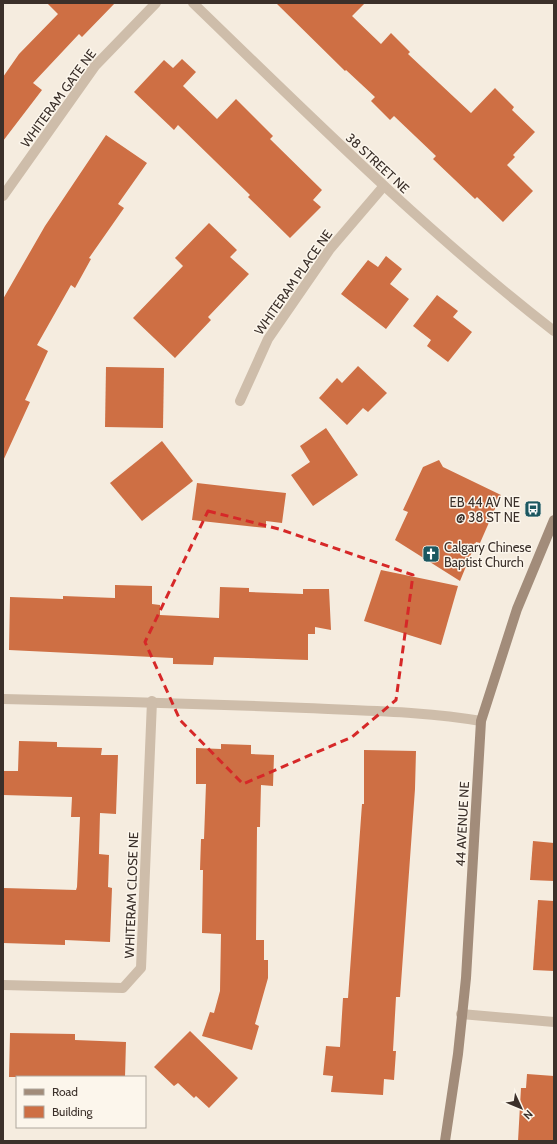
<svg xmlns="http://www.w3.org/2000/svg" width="557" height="1144" viewBox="0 0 557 1144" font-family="Cabin,sans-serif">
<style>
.building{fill:#ce6f44}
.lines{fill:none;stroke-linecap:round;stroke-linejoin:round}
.street{stroke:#cebdaa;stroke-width:10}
.secondary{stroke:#a28c7a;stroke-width:10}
.marked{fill:none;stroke:#d62828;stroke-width:3;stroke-dasharray:8 5;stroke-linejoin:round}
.labels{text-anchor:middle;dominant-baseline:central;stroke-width:3;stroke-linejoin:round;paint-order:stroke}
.street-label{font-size:13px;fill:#3b302a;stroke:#fcf6ec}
.poi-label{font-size:13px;fill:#3b302a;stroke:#fcf6ec;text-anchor:end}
</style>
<rect width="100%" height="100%" fill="#f5ecdf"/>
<g class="building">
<path d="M47,3H115L82,37L79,34L33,83L42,90L3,141V77L19,54L58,14Z"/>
<path d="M276,3H365L352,16L381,44L391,33L410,52L408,54L471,113L495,88L514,107L512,110L535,132L513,155L515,157L507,165L533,191L503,222L477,197L475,199L433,159L436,156L394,116L390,120L371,101L375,97L346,70L345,71Z"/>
<path d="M182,59L196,72L183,86L217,119L236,99L273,136L270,139L322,190L313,200L321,207L290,238L248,197L250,195L178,125L174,130L134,92L164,60L173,68Z"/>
<path d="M106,135L147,163L118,204L124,208L89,258L91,259L75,288L71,285L37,345L48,351L25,400L30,402L3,461V299L45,226Z"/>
<path d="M209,223L237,250L230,257L249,274L208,317L211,320L175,358L133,318L183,266L175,258Z"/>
<path d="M386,256L402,269L390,284L409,299L386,329L341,294L368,260L378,267Z"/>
<path d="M437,295L458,311L453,317L472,332L448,362L427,346L431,340L413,326Z"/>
<path d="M358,366L387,393L368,412L363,408L347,425L319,398L337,378L342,383Z"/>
<path d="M106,367L164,368L163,428L105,427Z"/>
<path d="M326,428L358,475L313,506L291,475L310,462L300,446Z"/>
<path d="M162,441L193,481L142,521L110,483Z"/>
<path d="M439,460L443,467L501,495L480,543L476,542L460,581L395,540L408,512L403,510L423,467Z"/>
<path d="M197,483L286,493L282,523L266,521V528L192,520Z"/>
<path d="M381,570L458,586L441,645L364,621Z"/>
<path d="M115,585L152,586V604L160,605V615L219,618L220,587L249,588V592L303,594V589H329L331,630L315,627V634H308V660L214,657L213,665L173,664V658L9,650L10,597L63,599V596L115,598Z"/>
<path d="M19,741L57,742V747L102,748L101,755H118L116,814L100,813L99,854L109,855L108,887L112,888L110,942L65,940V945L3,943V888L76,890L77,887L80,817H71L72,797L3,795V771H18Z"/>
<path d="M221,744L251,745V754L274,755L273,786L261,785L260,827H257L256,940H264V960H268V978L255,1024L259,1026L252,1050L202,1036L210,1012L214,1013L220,991L221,934L202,933L203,870H200L201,839H204L206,784H196V748L221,749Z"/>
<path d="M364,750L416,751L415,789L400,997H396L393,1051H396L394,1080L384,1079L383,1095L331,1092L333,1076L323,1075L326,1046L340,1047L343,998H348L362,804H364Z"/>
<path d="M533,841L554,843V881L530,880Z"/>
<path d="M538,900L554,901V971L533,970Z"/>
<path d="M190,1031L238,1078L209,1108L196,1096L194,1098L178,1083L174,1086L154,1067Z"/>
<path d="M10,1033L75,1034V1040L126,1042L125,1077H9Z"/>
<path d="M527,1074L554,1076V1141H518L521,1088H526Z"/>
</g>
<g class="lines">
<g class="street">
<path d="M193,3C310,116 425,231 554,331"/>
<path d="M3,196L95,66L156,3"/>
<path d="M240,401L268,339L330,249L383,187"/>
<path d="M3,699C104,701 205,704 306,708C364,711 423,711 481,721"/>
<path d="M3,985L123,988L141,968L152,701"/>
<path d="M461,1014L554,1022"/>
</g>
<path class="secondary" d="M445,1141L458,1054L466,978L481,721L517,609L554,520"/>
</g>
<path class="marked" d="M208,511L279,529L413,575L396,700L352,737L243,784L180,720L145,642Z"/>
<defs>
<g id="bus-square" transform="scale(0.9)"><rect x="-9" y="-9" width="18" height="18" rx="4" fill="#1b5760" stroke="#fcf6ec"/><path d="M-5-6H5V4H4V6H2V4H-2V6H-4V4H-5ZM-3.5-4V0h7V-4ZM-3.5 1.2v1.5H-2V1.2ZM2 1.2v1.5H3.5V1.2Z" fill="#fff"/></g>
<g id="church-square" transform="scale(0.9)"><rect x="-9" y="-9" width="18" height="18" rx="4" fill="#1b5760" stroke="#fcf6ec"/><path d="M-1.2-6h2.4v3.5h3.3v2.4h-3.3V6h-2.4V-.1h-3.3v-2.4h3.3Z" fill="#fff"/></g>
</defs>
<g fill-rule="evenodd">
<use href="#bus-square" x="533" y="509"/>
<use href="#church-square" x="431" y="554"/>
</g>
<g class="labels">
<g class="street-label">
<text transform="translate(58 98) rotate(-54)">WHITERAM GATE NE</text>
<text transform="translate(378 163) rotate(43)">38 STREET NE</text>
<text transform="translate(293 282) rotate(-55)">WHITERAM PLACE NE</text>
<text transform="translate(462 824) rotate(-87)">44 AVENUE NE</text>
<text transform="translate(131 895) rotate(-88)">WHITERAM CLOSE NE</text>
</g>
<g class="poi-label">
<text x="520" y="502">EB 44 AV NE<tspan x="520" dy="15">@ 38 ST NE</tspan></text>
<text x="444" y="547" text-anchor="start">Calgary Chinese<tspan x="444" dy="15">Baptist Church</tspan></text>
</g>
</g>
<rect width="557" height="1144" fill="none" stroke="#3b302a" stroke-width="8"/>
<rect x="16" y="1076" width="130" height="52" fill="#fcf6ec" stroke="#afa79e"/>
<rect x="24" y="1089" width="20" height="6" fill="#a28c7a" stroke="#afa79e"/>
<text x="52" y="1096" font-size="12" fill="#3b302a">Road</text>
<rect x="24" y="1106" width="20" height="12" fill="#ce6f44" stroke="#afa79e"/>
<text x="52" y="1116" font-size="12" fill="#3b302a">Building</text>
<g transform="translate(521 1108) rotate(134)" stroke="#fcf6ec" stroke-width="3" paint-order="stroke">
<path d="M0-3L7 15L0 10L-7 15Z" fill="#3b302a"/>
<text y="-6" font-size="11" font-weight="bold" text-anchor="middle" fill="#3b302a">N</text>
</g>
</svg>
